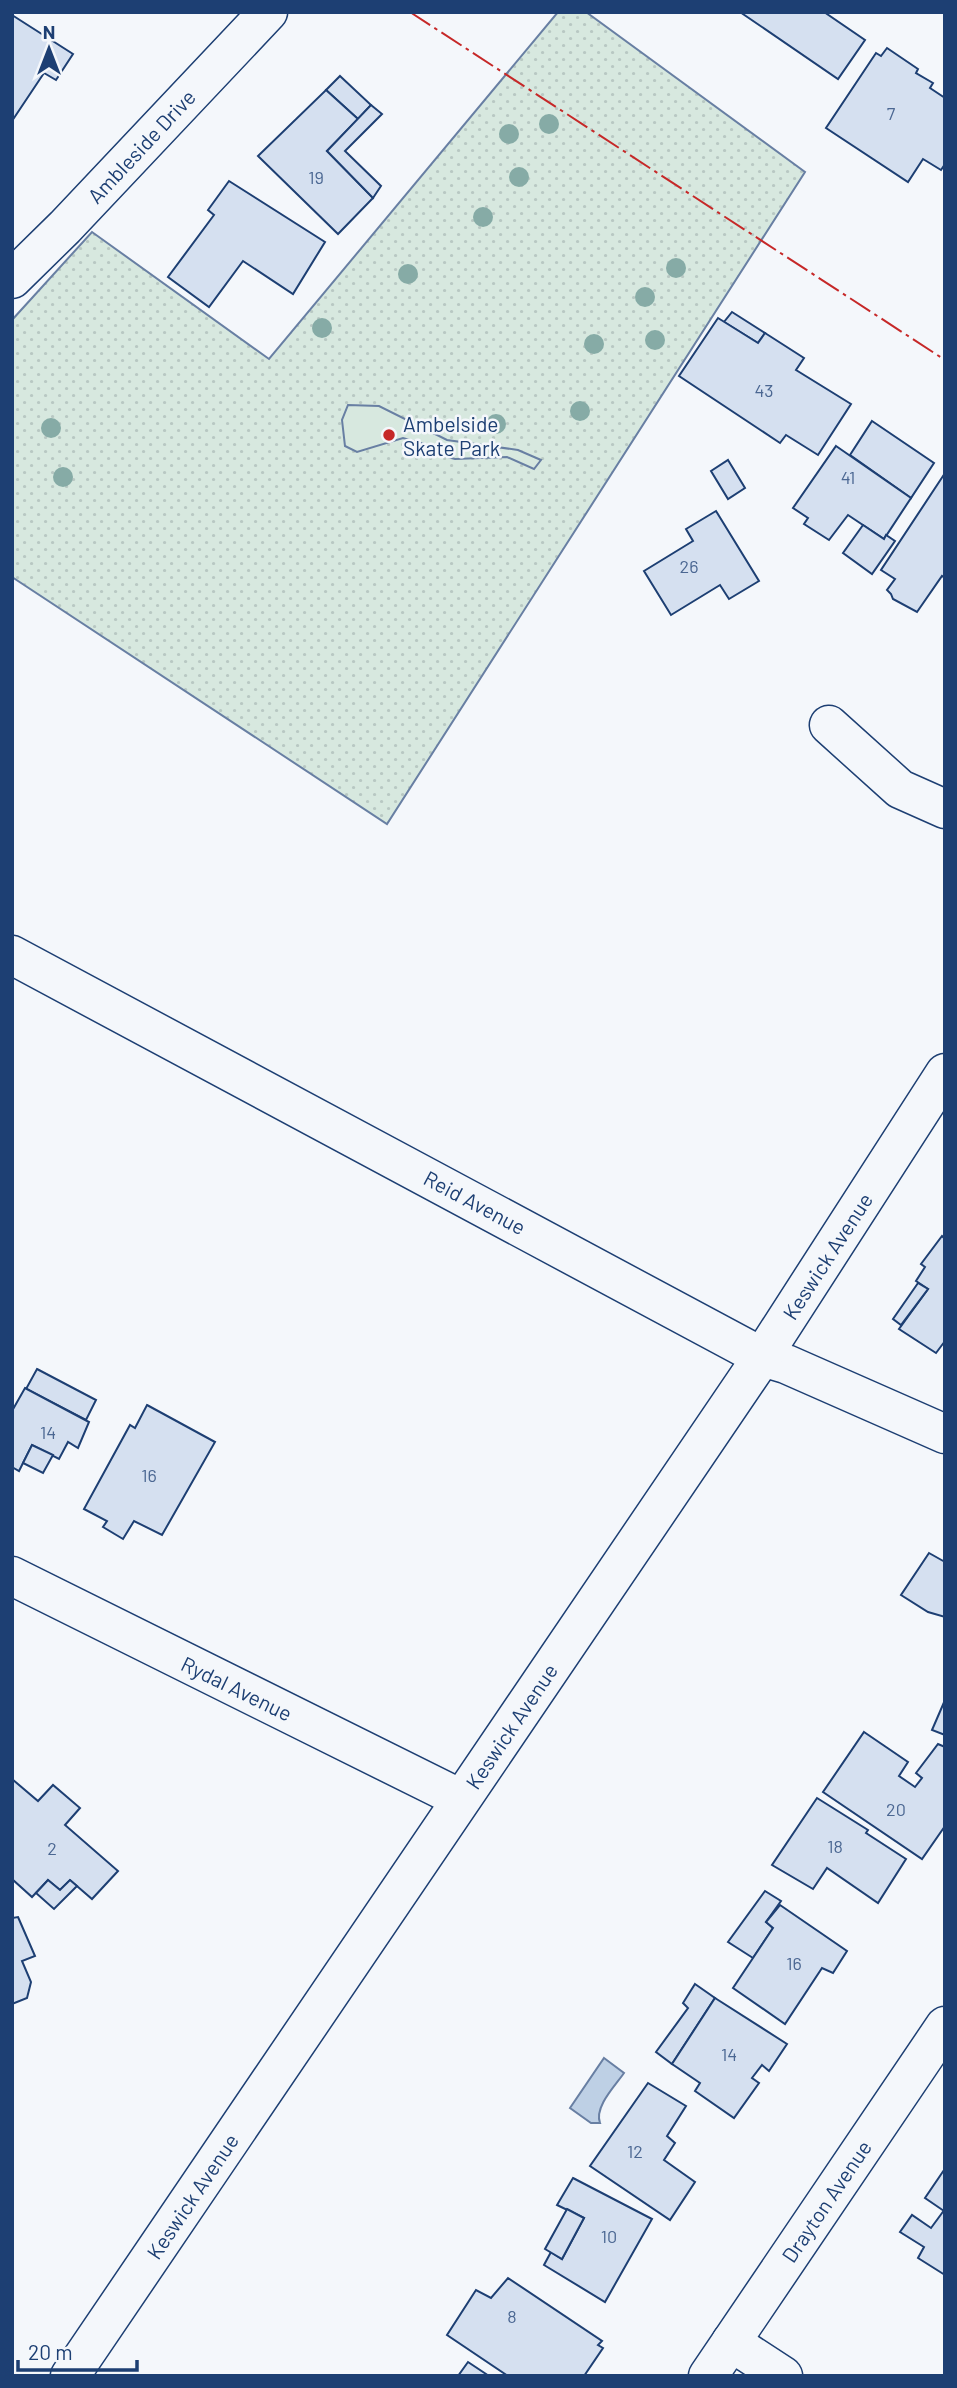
<svg xmlns="http://www.w3.org/2000/svg" width="957" height="2388" viewBox="0 0 957 2388" font-family="Barlow,sans-serif">
<style>
.park{fill:url(#park-dots);stroke:#687fa3;stroke-width:2}
.pitch{fill:#d7e8df;stroke:#687fa3;stroke-width:2}
.water{fill:#bed0e5;stroke:#687fa3;stroke-width:2}
.building{fill:#d5e0f0;stroke:#1d3f73;stroke-width:2}
.lines{fill:none;stroke-linecap:round;stroke-linejoin:round}
.minor-casing{stroke:#1d3f73;stroke-width:41}
.minor{stroke:#f4f7fb;stroke-width:38}
.power{stroke:#c62828;stroke-width:2;stroke-dasharray:24 5 3.5 5;stroke-linecap:butt}
.tree{fill:#86aba6}
.poi-dot{fill:#c62828;stroke:#f4f7fb;stroke-width:2.5}
.labels{text-anchor:middle;dominant-baseline:central;stroke-width:5;stroke-linejoin:round;paint-order:stroke}
.number-label{font-size:18px;fill:#4b6792}
.street-label{font-size:21px;fill:#1d3f73;stroke:#f4f7fb}
.poi-label{font-size:21px;fill:#1d3f73;stroke:#f4f7fb;text-anchor:start}
</style>
<defs>
<pattern id="park-dots" width="8" height="8" patternUnits="userSpaceOnUse" patternTransform="scale(1.75)"><rect width="8" height="8" fill="#d7e8df"/><path d="M2 2h.1M6 6h.1" fill="none" stroke="#b8c8c3" stroke-width="1.8" stroke-linecap="round"/></pattern>
</defs>
<rect width="100%" height="100%" fill="#f4f7fb"/>
<path class="park" d="M558,12H586L805,172L387,824L12,577V320L92,232L269,359Z"/>
<path class="pitch" d="M348,405L379,406L447,440L518,450L541,460L534,469L507,457L455,459L440,455L424,444L403,438L357,452L345,446L342,420Z"/>
<path class="water" d="M604,2058L624,2073C615,2086 594,2107 600,2123H591L570,2108Z"/>
<g class="building">
<path d="M740,12H824L865,40L838,79Z"/>
<path d="M12,15L73,54L56,80L44,73L12,121Z"/>
<path d="M887,48L918,69L916,73L933,83L930,88L945,98V164L941,170L923,159L908,182L826,128L876,53L881,56Z"/>
<path d="M340,76L371,105L358,119L326,90Z"/>
<path d="M326,90L358,119L327,151L373,198L338,234L258,156Z"/>
<path d="M371,105L382,114L345,151L381,186L373,198L327,151Z"/>
<path d="M229,181L325,242L293,294L243,261L209,307L168,277L214,215L208,210Z"/>
<path d="M732,312L765,333L758,343L724,322Z"/>
<path d="M718,318L758,343L765,333L804,358L796,370L851,404L818,455L786,435L780,443L679,376Z"/>
<path d="M872,421L934,463L911,498L850,455Z"/>
<path d="M836,446L911,498L884,539L848,515L829,540L804,524L808,518L793,508Z"/>
<path d="M728,460L745,488L728,499L711,471Z"/>
<path d="M945,473V578L942,576L917,612L893,599L891,594L887,590L895,579L881,570Z"/>
<path d="M716,511L759,581L729,599L720,585L671,615L644,571L693,541L686,529Z"/>
<path d="M863,525L884,539L886,535L895,541L872,574L843,553Z"/>
<path d="M942,1236L945,1239V1341L936,1353L899,1329L928,1289L916,1281L925,1267L921,1264Z"/>
<path d="M918,1283L928,1289L901,1325L893,1319Z"/>
<path d="M37,1369L96,1400L86,1420L26,1389Z"/>
<path d="M25,1388L89,1422L78,1448L68,1442L59,1459L32,1445L19,1471L12,1467V1411Z"/>
<path d="M147,1405L215,1442L162,1535L134,1521L123,1539L103,1527L107,1521L84,1509L130,1425L135,1428Z"/>
<path d="M32,1445L53,1455L43,1473L23,1463Z"/>
<path d="M929,1553L945,1562V1617L928,1612L901,1595Z"/>
<path d="M945,1700V1735L932,1730Z"/>
<path d="M864,1732L908,1762L899,1776L915,1787L922,1778L916,1773L938,1744L945,1747V1826L922,1859L823,1792Z"/>
<path d="M12,1779L38,1801L53,1785L80,1808L65,1825L118,1871L92,1899L70,1880L60,1890L48,1880L32,1897L12,1879Z"/>
<path d="M817,1798L868,1830L866,1833L906,1859L878,1903L827,1868L813,1889L772,1865Z"/>
<path d="M48,1880L60,1890L70,1880L77,1886L54,1909L36,1893Z"/>
<path d="M765,1891L781,1901L766,1922L773,1928L753,1958L728,1942Z"/>
<path d="M780,1905L847,1951L833,1973L822,1968L785,2024L733,1988L773,1928L766,1922Z"/>
<path d="M18,1917L35,1956L22,1961L31,1982L27,1998L12,2004V1918Z"/>
<path d="M695,1984L715,1998L672,2064L656,2052L688,2008L683,2003Z"/>
<path d="M715,1998L787,2044L769,2071L762,2065L752,2078L759,2083L734,2118L695,2091L700,2083L672,2064Z"/>
<path d="M648,2083L686,2106L667,2136L675,2143L664,2160L695,2182L670,2220L590,2166Z"/>
<path d="M944,2170L945,2171L944,2211L925,2198Z"/>
<path d="M573,2178L652,2219L605,2302L544,2265L551,2252L562,2259L584,2218L557,2205Z"/>
<path d="M567,2209L584,2218L562,2259L545,2249Z"/>
<path d="M945,2209V2275L918,2258L924,2247L900,2232L912,2215L931,2228Z"/>
<path d="M508,2278L602,2341L598,2345L603,2348L584,2376H508L447,2335L476,2290L491,2298Z"/>
<path d="M468,2362L489,2376H458Z"/>
</g>
<g class="lines">
<g class="minor-casing">
<g id="minor">
<path d="M12,279L65,227L268,12"/>
<path d="M829,725L900,789L945,809"/>
<path d="M12,955L762,1357L786,1364L945,1434"/>
<path d="M12,1576L461,1799"/>
<path d="M731,2342L783,2376"/>
<path d="M70,2376L762,1357L945,1073"/>
<path d="M708,2376L945,2026"/>
</g>
</g>
<use href="#minor" class="minor"/>
<path class="power" d="M410,12L945,360"/>
</g>
<g class="tree">
<circle cx="549" cy="124" r="10"/>
<circle cx="509" cy="134" r="10"/>
<circle cx="519" cy="177" r="10"/>
<circle cx="483" cy="217" r="10"/>
<circle cx="676" cy="268" r="10"/>
<circle cx="408" cy="274" r="10"/>
<circle cx="645" cy="297" r="10"/>
<circle cx="322" cy="328" r="10"/>
<circle cx="655" cy="340" r="10"/>
<circle cx="594" cy="344" r="10"/>
<circle cx="580" cy="411" r="10"/>
<circle cx="496" cy="424" r="10"/>
<circle cx="51" cy="428" r="10"/>
<circle cx="63" cy="477" r="10"/>
</g>
<circle class="poi-dot" cx="389" cy="435" r="7"/>
<g class="labels">
<g class="number-label">
<text x="891" y="113">7</text>
<text x="316" y="177">19</text>
<text x="764" y="390">43</text>
<text x="848" y="477">41</text>
<text x="689" y="566">26</text>
<text x="48" y="1432">14</text>
<text x="149" y="1475">16</text>
<text x="896" y="1809">20</text>
<text x="835" y="1846">18</text>
<text x="52" y="1848">2</text>
<text x="794" y="1963">16</text>
<text x="729" y="2054">14</text>
<text x="635" y="2151">12</text>
<text x="609" y="2236">10</text>
<text x="512" y="2316">8</text>
</g>
<g class="street-label">
<text transform="translate(141 146) rotate(-47)">Ambleside Drive</text>
<text transform="translate(475 1202) rotate(28)">Reid Avenue</text>
<text transform="translate(827 1256) rotate(-57)">Keswick Avenue</text>
<text transform="translate(237 1688) rotate(26)">Rydal Avenue</text>
<text transform="translate(511 1726) rotate(-56)">Keswick Avenue</text>
<text transform="translate(192 2196) rotate(-56)">Keswick Avenue</text>
<text transform="translate(826 2201) rotate(-56)">Drayton Avenue</text>
</g>
<g class="poi-label">
<text x="403" y="423">Ambelside<tspan x="403" dy="24">Skate Park</tspan></text>
</g>
</g>
<rect width="957" height="2388" fill="none" stroke="#1d3f73" stroke-width="28"/>
<g transform="translate(49 49)" stroke="#f4f7fb" stroke-width="5" paint-order="stroke">
<path d="M0-5L12 26L0 18L-12 26Z" fill="#1d3f73"/>
<text y="-10" font-size="19" font-weight="bold" text-anchor="middle" fill="#1d3f73">N</text>
</g>
<path d="M18 2360v10h119v-10" fill="none" stroke="#1d3f73" stroke-width="3.5"/>
<text x="28" y="2360" font-size="21" fill="#1d3f73" stroke="#f4f7fb" stroke-width="5" paint-order="stroke">20 m</text>
</svg>
